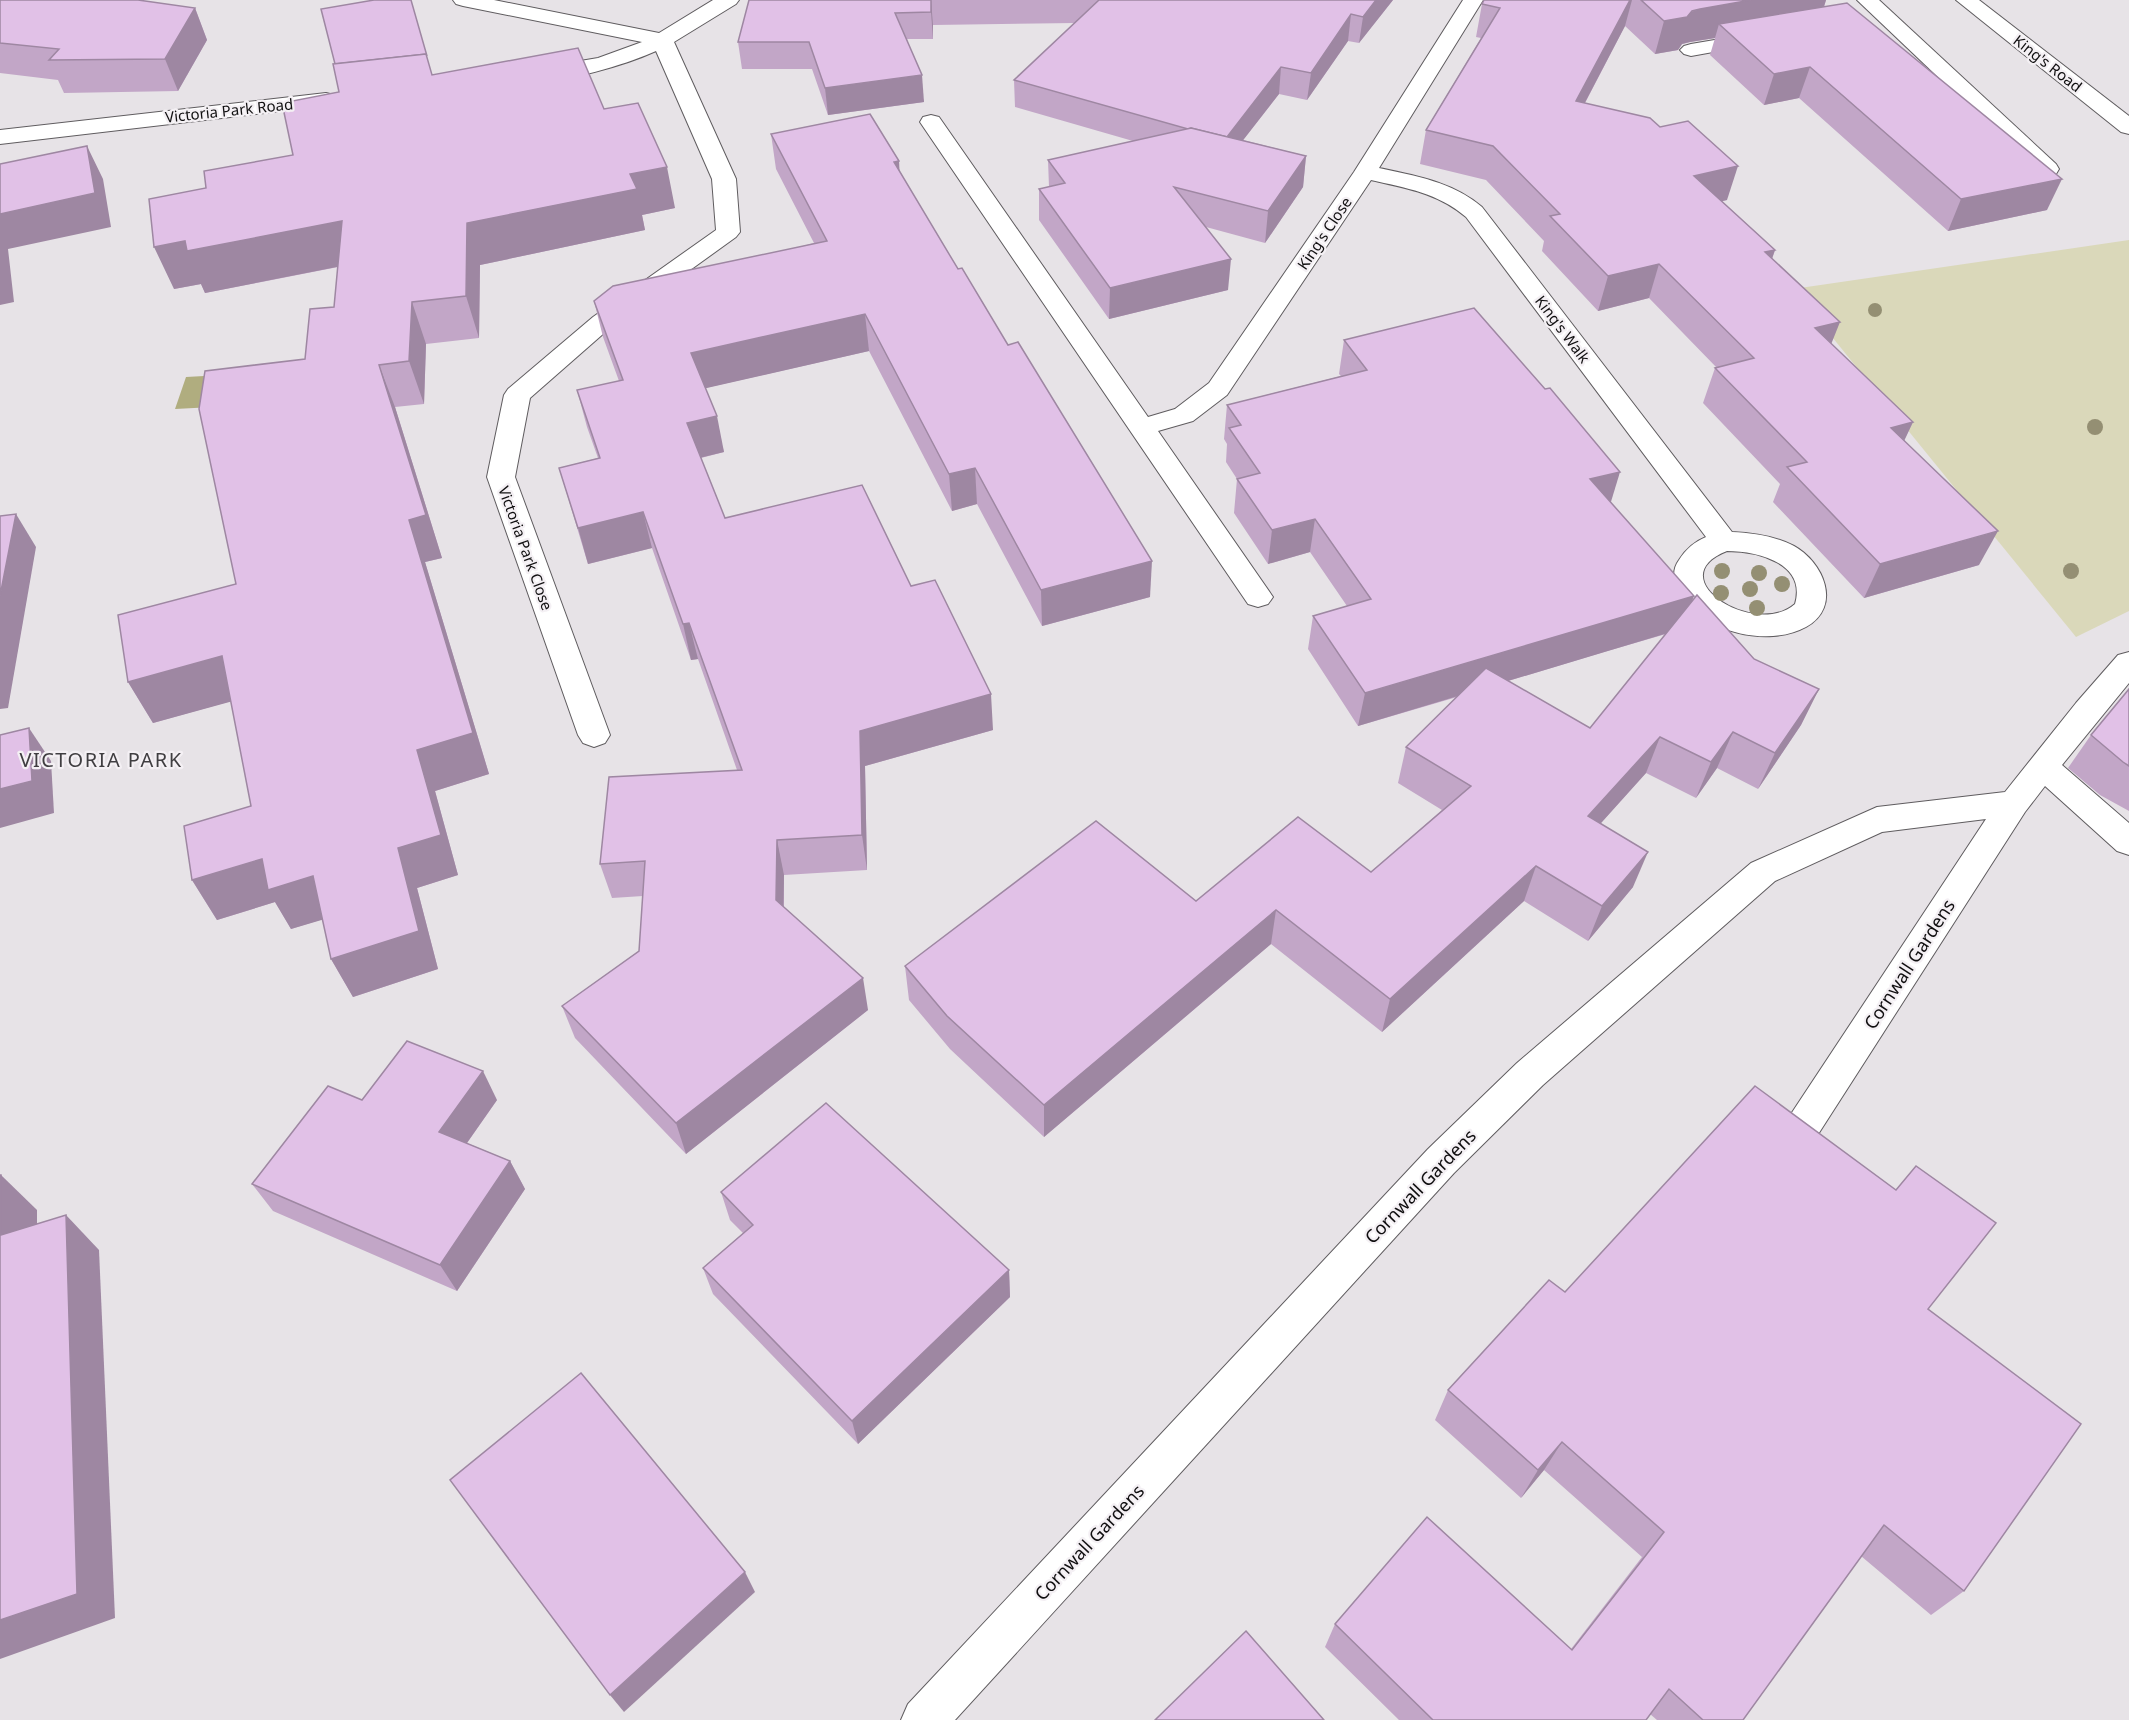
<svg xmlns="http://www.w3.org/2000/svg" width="2129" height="1720" viewBox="0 0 2129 1720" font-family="'Noto Sans',sans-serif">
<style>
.green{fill:#dad8ba}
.water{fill:#b0ad7f}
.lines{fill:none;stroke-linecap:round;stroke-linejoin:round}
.minor-casing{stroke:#5f5c5f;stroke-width:2}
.minor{fill:#fff;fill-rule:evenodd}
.tree{fill:#948f73}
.wall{fill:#c2a6c7;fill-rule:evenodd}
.shaded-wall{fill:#9e87a2}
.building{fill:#e1c1e7;stroke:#9e87a2;stroke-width:1.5}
.labels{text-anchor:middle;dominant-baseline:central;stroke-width:4.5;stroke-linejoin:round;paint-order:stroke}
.far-street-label{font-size:15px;fill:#100f10;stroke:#f4f0f4}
.street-label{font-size:18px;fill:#100f10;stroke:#f4f0f4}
.neighbourhood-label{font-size:20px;letter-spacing:1.5px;fill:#403e41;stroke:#f4f0f4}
</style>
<rect width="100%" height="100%" fill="#e7e3e7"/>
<path class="green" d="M2129,240V611L2076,637L1793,289Z"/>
<path class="water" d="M241,374L288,403L175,409L186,377Z"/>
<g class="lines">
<g class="minor-casing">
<g id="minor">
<path d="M453,0H494L659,33L713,0H739L736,4L674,42L736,179L740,232L736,237L611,327L530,398L515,477L610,735L605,743L594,747L583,743L578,735L487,477L504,395L508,389L593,317L716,230L712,179L656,51C630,63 561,85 533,79L530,74L533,69L598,58L642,42L463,6L456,4Z"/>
<path d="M1463,0H1483L1379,168C1416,176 1453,182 1482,207L1732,532C1753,533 1775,536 1794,546C1823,562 1843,606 1806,627C1768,648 1702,632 1680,594C1674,582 1671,571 1679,560C1686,549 1694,542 1706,537L1466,217C1438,193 1406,188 1371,180L1227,395L1193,421L1158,431L1273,597L1268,604L1258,607L1248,604L920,122L923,117L931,115L939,117L1148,417L1175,409L1209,383L1354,172ZM1727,551C1757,551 1807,563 1795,604C1755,639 1658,578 1727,551Z"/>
<path d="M1857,0H1879L2056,164L2059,169L2056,174L2048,176L2040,174Z"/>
<path d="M1956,0H1979L2129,116V134L2121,132Z"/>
<path d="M1756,33L1763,35L1767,39L1763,43L1691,56L1684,54L1680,50L1684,46L1691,44Z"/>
<path d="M326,93L334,95L337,100L334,105L0,144V130Z"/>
<path d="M2129,652V683L2062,765L2129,823V855L2117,851L2045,786L2025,812L1817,1136L1804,1141L1791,1136L1786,1125L1791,1114L1986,819L1882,832L1775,881L1543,1085L1454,1173L955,1720H901L908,1704L1428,1149L1517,1063L1751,863L1877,807L2005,792L2076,703L2118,655Z"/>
</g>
</g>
<use href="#minor" class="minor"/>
</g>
<g class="tree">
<circle cx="1875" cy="310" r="7"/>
<circle cx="2095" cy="427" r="8"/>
<circle cx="1722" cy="571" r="8"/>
<circle cx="2071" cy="571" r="8"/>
<circle cx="1759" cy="573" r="8"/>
<circle cx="1782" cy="584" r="8"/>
<circle cx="1750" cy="589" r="8"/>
<circle cx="1721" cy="593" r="8"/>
<circle cx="1757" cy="608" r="8"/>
</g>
<g class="wall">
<path d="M0,0L195,8L207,40L178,91L64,93L58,80L0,73Z"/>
<path d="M749,0H1393L1359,43L1348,41L1307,100L1279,94L1243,140L1306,156L1303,187L1265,243L1206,227L1228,290L1109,319L1039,220V189L1049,187L1048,160L1133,141L1015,107L1014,80L1075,23L933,25V39H907L924,102L828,115L812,69H742L738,42Z"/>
<path d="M1484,0H1826L1824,7L2047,210L1948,231L1799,98L1764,105L1710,55L1715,38L1690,42L1682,44L1678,50L1655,54L1625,26L1585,103L1727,200L1722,201L1775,250L1772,259L1831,344L1913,422L1904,440L1979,565L1864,598L1773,502L1780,484L1703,403L1715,368H1717L1649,298L1598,311L1542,251L1544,241L1486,180L1420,164L1426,130L1481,38L1476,37L1482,4Z"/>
<path d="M432,75L604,109L675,208L642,215L645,230L480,265L479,338L426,344L424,404L395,407L442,558L425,562L489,774L435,791L458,875L417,888L438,969L353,997L331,959L323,919L291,929L275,902L217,920L192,880L251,806L231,701L153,723L128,682L236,584L305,359L334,307L338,267L205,293L201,284L174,289L206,188L293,155Z"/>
<path d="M771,134L899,161V170L1150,597L1042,626L977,504L952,511L869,351L705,388L724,452L701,458L725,518L911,586L993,730L865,766L867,870L784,875V907L868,1010L686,1154L575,1038L562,1006L639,951L643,896L612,898L600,864L737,770L698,659L691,660L652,548L588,564L559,468L598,458L587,427L577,390L619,381L603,337L594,301L814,243L776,169Z"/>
<path d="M1344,340L1610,503L1694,596L1691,603L1754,659L1819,689L1801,725L1758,789L1717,768L1696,798L1646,773L1600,824L1633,887L1588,941L1524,901L1382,1032L1271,944L1044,1137L950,1049L909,1000L905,966L1196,901L1371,872L1442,810L1398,783L1406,747L1457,697L1358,726L1308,649L1313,616L1347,606L1310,552L1268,564L1234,513L1237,479L1226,462L1227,444L1224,439L1227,405L1341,376L1339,374ZM1666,634L1590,728L1508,681L1604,652Z"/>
<path d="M2129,689V811L2100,795L2068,768L2091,735Z"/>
<path d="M362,1100H497L467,1143L510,1161L525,1189L457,1291L273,1211L252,1184Z"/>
<path d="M721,1192L1009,1270L1010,1297L858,1444L713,1294L703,1268L743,1233L730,1220Z"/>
<path d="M1565,1292L1928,1309L1964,1591L1931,1615L1861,1556L1743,1720H1657L1650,1714L1646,1720H1399L1325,1647L1335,1624L1571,1649L1642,1557L1544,1470L1521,1498L1435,1420L1448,1390Z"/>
</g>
<g class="shaded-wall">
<path d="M931,0L933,25V39L931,12Z"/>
<path d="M1376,0H1393L1359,43L1363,17Z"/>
<path d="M1630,0H1632L1625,26L1568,135L1576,101Z"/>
<path d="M1751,0H1826L1820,19L1719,24L1715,38L1690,42L1682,44L1678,50L1655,54L1664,21L1700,9Z"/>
<path d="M195,8L207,40L178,91L165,59Z"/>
<path d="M1351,14L1348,41L1307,100L1311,73Z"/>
<path d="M1281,67L1279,94L1223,166L1225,139Z"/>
<path d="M1810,67L1799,98L1764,105L1774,74Z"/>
<path d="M922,75L924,102L828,115L825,88Z"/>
<path d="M87,146L103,179L111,227L8,249L14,302L0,305V214Z"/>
<path d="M1306,156L1303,187L1265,243L1268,211Z"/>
<path d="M899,161L901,197L894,162Z"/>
<path d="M1738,166L1727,200L1684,210L1694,176Z"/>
<path d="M667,167L675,208L642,215L645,230L480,265L479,338L466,296L467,223L630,174Z"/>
<path d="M2062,179L2047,210L1948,231L1961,199Z"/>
<path d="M342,221L357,263L205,293L201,284L174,289L154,247L185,241Z"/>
<path d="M1775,250L1763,284L1765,252Z"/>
<path d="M1231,259L1228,290L1109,319L1110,288Z"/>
<path d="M1659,264L1649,298L1598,311L1608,276Z"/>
<path d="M412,302L426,344L424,404L409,361Z"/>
<path d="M865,314L869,351L698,390L691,353Z"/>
<path d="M1840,322L1826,357L1815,328Z"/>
<path d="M379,365L395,407L442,558L425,562L489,774L435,791L458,875L417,888L438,969L353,997L331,959L398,848L417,750L409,520Z"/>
<path d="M717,416L724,452L695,459L687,423Z"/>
<path d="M1913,422L1897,456L1891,428Z"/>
<path d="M975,468L977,504L952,511L949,474Z"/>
<path d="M1620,472L1610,505L1590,479Z"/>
<path d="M643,512L652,548L588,564L578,528Z"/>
<path d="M16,514L36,547L8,708L0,709V596Z"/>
<path d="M1315,519L1310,552L1268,564L1272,530Z"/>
<path d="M1998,531L1979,565L1864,598L1880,564Z"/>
<path d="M1152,561L1150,597L1042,626L1041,590Z"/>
<path d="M1694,596L1681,629L1358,726L1365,693Z"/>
<path d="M689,623L698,659L691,660L683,624Z"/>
<path d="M222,656L244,698L153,723L128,682Z"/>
<path d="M1819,689L1801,725L1758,789L1775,753Z"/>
<path d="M991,694L993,730L865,766L867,870L862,835L860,731Z"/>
<path d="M29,728L51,761L54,813L0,828V789Z"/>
<path d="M1733,732L1717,768L1696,798L1711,762Z"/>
<path d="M1660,737L1646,773L1575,852L1588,816Z"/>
<path d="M777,840L784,875L783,934L776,900Z"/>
<path d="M1648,852L1633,887L1588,941L1602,906Z"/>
<path d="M262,859L313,876L335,916L291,929L275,902L217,920L192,880Z"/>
<path d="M1536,866L1524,901L1382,1032L1390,999Z"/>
<path d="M1276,910L1271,944L1044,1137V1105Z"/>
<path d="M863,978L868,1010L686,1154L676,1123Z"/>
<path d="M483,1071L497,1100L455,1160L439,1132Z"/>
<path d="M510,1161L525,1189L457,1291L440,1265Z"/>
<path d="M1,1175L37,1210V1270L1,1235Z"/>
<path d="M66,1215L99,1250L115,1618L0,1659V1620Z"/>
<path d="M1009,1270L1010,1297L858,1444L852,1421Z"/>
<path d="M1562,1442L1544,1470L1521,1498L1538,1470Z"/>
<path d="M745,1572L755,1592L624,1712L610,1695Z"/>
</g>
<g class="building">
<path d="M0,0H138L195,8L165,59L49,60L59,49L0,43Z"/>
<path d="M374,0H411L427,56L426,54L335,64L321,9Z"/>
<path d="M749,0H931V12L895,13L922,75L825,88L809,42H738Z"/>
<path d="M1099,0H1376L1363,17L1351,14L1311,73L1281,67L1227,137L1191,128L1188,129L1014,80Z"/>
<path d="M1484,0H1630L1576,101L1650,118L1660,127L1688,121L1738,166L1694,176L1775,250L1765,252L1840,322L1815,328L1913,422L1891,428L1998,531L1880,564L1787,467L1807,462L1715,368L1754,358L1659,264L1608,276L1550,216L1560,214L1493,146L1426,130L1500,8L1482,4Z"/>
<path d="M1641,0H1751L1700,9L1692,11L1687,17L1664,21Z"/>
<path d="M1847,3L2062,179L1961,199L1810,67L1774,74L1719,24Z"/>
<path d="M578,48L604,109L638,103L667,167L630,174L637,189L467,223L466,296L412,302L409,361L379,365L426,515L409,520L473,733L417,750L441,835L398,848L419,931L331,959L313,876L268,890L262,859L192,880L184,826L251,806L222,656L128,682L118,615L236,584L199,409L205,371L305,359L310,309L334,307L342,221L187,251L185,241L154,247L149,199L206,188L204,171L293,155L282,103L339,92L333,64L426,54L432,75Z"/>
<path d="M870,114L899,161L894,162L958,269L962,268L1008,345L1018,342L1152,561L1041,590L975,468L949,474L865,314L691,353L717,416L687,423L725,518L862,485L911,586L935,580L991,694L860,731L862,835L777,840L776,900L863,978L676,1123L562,1006L639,951L645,861L600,864L609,777L742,770L689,623L683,624L643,512L578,528L559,468L600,458L577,390L623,380L594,301L613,286L827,241L771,134Z"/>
<path d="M1191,128L1306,156L1268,211L1174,187L1231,259L1110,288L1039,189L1065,183L1048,160Z"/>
<path d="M87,146L95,193L0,214V164Z"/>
<path d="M1474,308L1545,389L1550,388L1620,472L1590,479L1694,596L1365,693L1313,616L1371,599L1315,519L1272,530L1237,479L1260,473L1229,428L1241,425L1227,405L1367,370L1344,340Z"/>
<path d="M16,514L0,596V516Z"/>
<path d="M1697,595L1754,659L1819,689L1775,753L1733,732L1711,762L1660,737L1588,816L1648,852L1602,906L1536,866L1390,999L1276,910L1044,1105L947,1016L905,966L1096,821L1196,901L1298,817L1371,872L1471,786L1406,747L1486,668L1590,728Z"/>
<path d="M2129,689V766L2123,762L2091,735Z"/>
<path d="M29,728L32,781L0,789V735Z"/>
<path d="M407,1041L483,1071L439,1132L510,1161L440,1265L252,1184L328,1086L362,1100Z"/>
<path d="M1755,1086L1896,1190L1916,1166L1996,1223L1928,1309L2081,1424L1964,1591L1884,1525L1743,1720H1703L1669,1689L1646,1720H1433L1335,1624L1427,1517L1572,1650L1664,1532L1562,1442L1538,1470L1448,1390L1549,1280L1565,1292Z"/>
<path d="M826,1103L1009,1270L852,1421L703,1268L753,1225L721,1192Z"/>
<path d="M0,1175H1V1235L66,1215L77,1594L0,1620Z"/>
<path d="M581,1373L745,1572L610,1695L450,1480Z"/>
<path d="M1246,1631L1324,1720H1155Z"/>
</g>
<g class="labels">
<g class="far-street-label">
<text transform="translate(2048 63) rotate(38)">King's Road</text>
<text transform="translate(229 110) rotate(-6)">Victoria Park Road</text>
<text transform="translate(1324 233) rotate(-56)">King's Close</text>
<text transform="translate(1563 329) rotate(53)">King's Walk</text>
<text transform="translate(526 548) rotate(70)">Victoria Park Close</text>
</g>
<g class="street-label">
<text transform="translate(1909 964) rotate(-57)">Cornwall Gardens</text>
<text transform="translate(1420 1186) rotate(-46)">Cornwall Gardens</text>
<text transform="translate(1089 1542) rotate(-47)">Cornwall Gardens</text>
</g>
<g class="neighbourhood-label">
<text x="101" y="759">VICTORIA PARK</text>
</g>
</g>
</svg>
